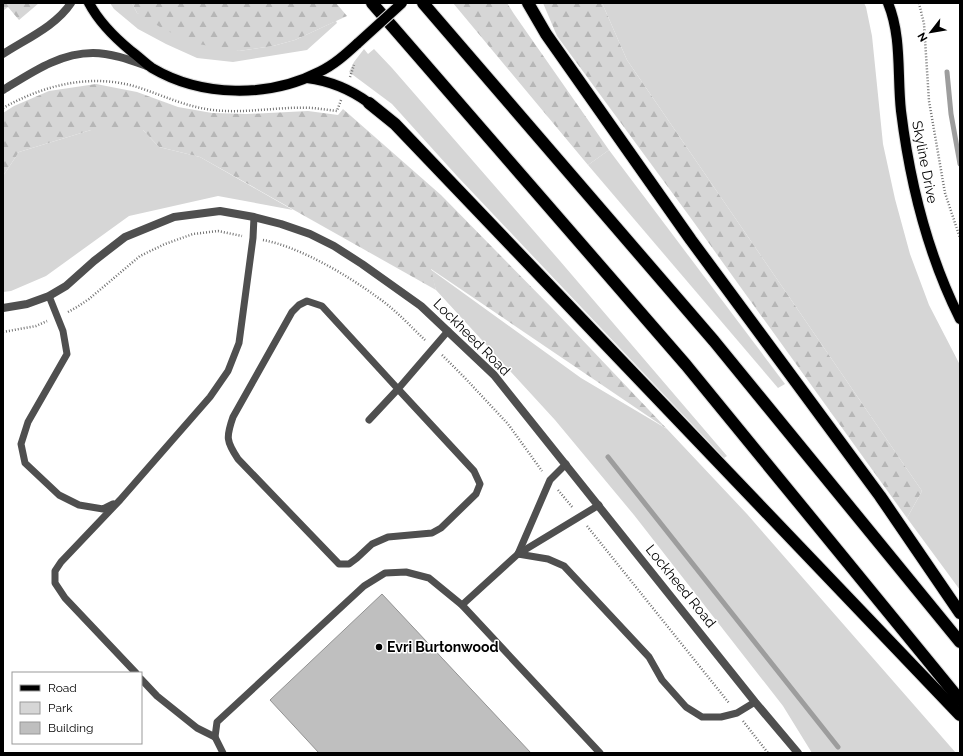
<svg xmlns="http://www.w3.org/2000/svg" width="963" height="756" viewBox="0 0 963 756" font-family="Raleway,sans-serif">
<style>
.green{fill:#d6d6d6}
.forest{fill:url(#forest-firs)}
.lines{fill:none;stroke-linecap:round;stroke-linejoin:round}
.stream{stroke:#9d9d9d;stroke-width:5}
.building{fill:#bfbfbf;stroke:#939393}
.primary-casing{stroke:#dbdbdb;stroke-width:12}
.motorway-casing{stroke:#dbdbdb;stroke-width:14}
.path{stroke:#717171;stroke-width:2.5;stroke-dasharray:1 2;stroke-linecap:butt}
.service{stroke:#4f4f4f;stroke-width:7}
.minor{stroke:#4f4f4f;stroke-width:8}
.tertiary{stroke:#4f4f4f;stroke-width:8}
.primary{stroke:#000;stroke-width:10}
.motorway{stroke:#000;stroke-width:12}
.primary-bridge-casing{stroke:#dbdbdb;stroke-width:12;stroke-linecap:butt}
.primary-bridge{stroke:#000;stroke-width:10}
.poi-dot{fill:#000;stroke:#fff;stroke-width:1.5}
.labels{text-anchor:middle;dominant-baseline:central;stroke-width:3;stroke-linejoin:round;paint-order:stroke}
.street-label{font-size:14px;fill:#000;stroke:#fff}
.poi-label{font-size:14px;font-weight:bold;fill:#000;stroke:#fff;text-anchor:start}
</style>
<defs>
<pattern id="forest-firs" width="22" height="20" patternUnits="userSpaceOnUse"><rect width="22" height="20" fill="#d6d6d6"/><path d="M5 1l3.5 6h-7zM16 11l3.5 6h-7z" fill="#b6b6b6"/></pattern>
</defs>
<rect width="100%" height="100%" fill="#fff"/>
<g class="green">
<path d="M110,3H132L137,13L239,51L273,46L295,40L336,21L337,23L307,50L233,62L197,58L166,44L138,29L114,9Z"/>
<path d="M602,3H864L866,7L872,36L883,144L895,199L910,254L929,305L960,365V590L907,518L922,491L627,60Z"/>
<path d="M364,49L368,54L374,49L392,68L560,261L727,456L724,458L457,176L392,104L349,72L354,62Z"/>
<path d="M91,130H143L159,147L200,157L293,210L218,196L129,216L46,276L11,291L3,292V176L19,152Z"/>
<path d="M609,150L785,384L778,388L588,165Z"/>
<path d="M430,269L581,378L667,429L747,514L956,753H812L783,706L634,515L555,420L436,290Z"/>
</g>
<g class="forest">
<path d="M3,3H39L19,20L8,7L3,11Z"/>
<path d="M132,3H336L347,16L295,40L273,46L239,51L198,44L165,30L137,13Z"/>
<path d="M453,3H507L514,14L609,150L588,165Z"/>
<path d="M543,3H602L627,60L922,491L907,518L690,217L557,36Z"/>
<path d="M96,84L137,92L178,107L212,113L247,114L308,111L338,115L343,109L441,195L552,308L667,429L431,269L436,290L200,157L159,147L143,130H91L19,152L3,176V113L14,106L49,91Z"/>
</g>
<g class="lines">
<g class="stream">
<path d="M947,72L951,114L960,164"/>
<path d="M608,457L838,747"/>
</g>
</g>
<path class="building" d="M382,594L531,753H319L270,700Z"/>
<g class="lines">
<g class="primary-casing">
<g id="primary">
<path d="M89,3C99,22 114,37 131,51C138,56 145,63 152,68C201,97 269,98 319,72C334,65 346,54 358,43"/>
<path d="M888,3C902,37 897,75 901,111C910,184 927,253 960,319"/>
<path d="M307,78C331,81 350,89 369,103"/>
</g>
</g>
<g class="motorway-casing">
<g id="motorway">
<path d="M372,3L686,365L960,700"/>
<path d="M423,3L714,341L960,642"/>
<path d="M528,3L546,34L691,240L880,496L960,613"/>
<path d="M369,103L395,124L960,715"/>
</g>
</g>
<g class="path">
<path d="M919,3L924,24L929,101L945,193L960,238"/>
<path d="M350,77L354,65"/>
<path d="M3,108C44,85 91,73 137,87C162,95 186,107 213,110C246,114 280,106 313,108C321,109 329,110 337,111L341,100"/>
<path d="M263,240C300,247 347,275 377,297C395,309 410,326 425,340"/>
<path d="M68,312L77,307L89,299L140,256L165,244L193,234L218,231L242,236"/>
<path d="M3,332L36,326L47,321"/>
<path d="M442,355L465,378L508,424L542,471"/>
<path d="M558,490L573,508"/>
<path d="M587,526L729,703"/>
<path d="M743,721L768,753"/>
</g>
<g class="service">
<path d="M49,296L63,331L67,354L28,422L21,444L25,463L59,495L79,505L103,509L113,504"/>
<path d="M369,420L398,389L322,306L307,301L299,305L292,312L233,417C226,437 226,441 238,459L339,564H349L357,558L372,544L388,537L432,533L441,528L476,494L480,484L474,471L398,389L448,331"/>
<path d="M518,554L548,559L564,566L649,657L662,680L686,707L702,717H721L737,713L755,702"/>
<path d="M518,554L550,480L566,464"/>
<path d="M462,605L518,554L599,505"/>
<path d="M136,673L65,598L55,583V571L61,562L120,500L210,397L228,371L239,343L253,238L254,217"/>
<path d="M141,679L157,696L197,728L215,737L223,753"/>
<path d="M215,737L217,722L364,586L385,573L406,572L429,578L462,605L600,753"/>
</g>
<path class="minor" d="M3,308L27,304L49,296L66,286L94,261L125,237L174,217L220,211L254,217L281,224L310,234L334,246L362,264L421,306L494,375L755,702L798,753"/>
<g class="tertiary">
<path d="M3,54C26,39 56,26 71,3"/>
<path d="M3,90C31,73 59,53 93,53C111,53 130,60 147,66"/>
</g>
<use href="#primary" class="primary"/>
<use href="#motorway" class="motorway"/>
<g class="primary-bridge-casing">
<path id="primary-bridge" d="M358,43L402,3"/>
</g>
<use href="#primary-bridge" class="primary-bridge"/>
</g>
<circle class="poi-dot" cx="379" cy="647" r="4"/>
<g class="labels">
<g class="street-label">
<text transform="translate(925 162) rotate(79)">Skyline Drive</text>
<text transform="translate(472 337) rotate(45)">Lockheed Road</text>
<text transform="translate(681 586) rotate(51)">Lockheed Road</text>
</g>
<g class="poi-label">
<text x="387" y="647">Evri Burtonwood</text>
</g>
</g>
<rect width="963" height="756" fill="none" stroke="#000000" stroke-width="8"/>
<rect x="12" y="672" width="130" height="72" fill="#ffffff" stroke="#999999"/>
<rect x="20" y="685" width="20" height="6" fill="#000000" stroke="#999999"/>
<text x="48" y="692" font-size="12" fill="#000000">Road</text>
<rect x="20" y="702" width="20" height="12" fill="#d6d6d6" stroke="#999999"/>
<text x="48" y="712" font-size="12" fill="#000000">Park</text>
<rect x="20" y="722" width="20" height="12" fill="#bfbfbf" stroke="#999999"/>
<text x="48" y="732" font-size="12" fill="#000000">Building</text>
<g transform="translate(931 32) rotate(239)" stroke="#ffffff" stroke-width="3" paint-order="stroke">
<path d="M0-3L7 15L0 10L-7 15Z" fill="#000000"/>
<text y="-6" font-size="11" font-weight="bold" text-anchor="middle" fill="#000000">N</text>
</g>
</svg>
